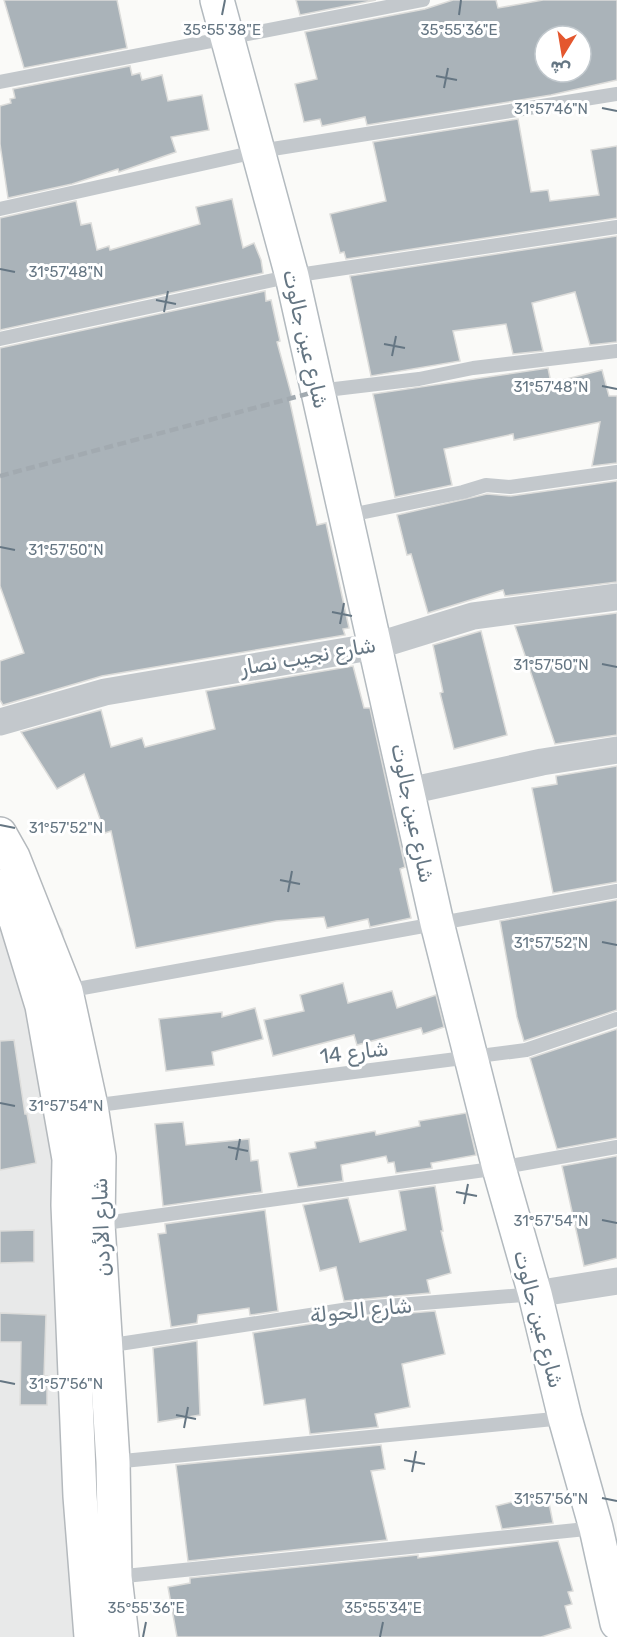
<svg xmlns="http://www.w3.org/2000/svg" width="617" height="1637" viewBox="0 0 617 1637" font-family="Rubik,Vazirmatn,sans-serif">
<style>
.built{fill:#e8e9e9}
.building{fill:#aab3b9;stroke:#dcdcda;stroke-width:1.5;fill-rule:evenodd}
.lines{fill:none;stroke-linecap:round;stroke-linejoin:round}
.secondary-casing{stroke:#b3babf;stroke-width:36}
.highway-casing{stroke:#b4b9bd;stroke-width:36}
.lane{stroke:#c3c8cc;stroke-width:14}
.street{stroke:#c3c8cc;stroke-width:27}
.secondary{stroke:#fff;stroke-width:33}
.highway{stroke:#fff;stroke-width:33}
.rail{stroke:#a2aab0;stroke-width:4.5;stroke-dasharray:9 4.5;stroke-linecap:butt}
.ticks{fill:none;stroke:#657683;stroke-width:2}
.labels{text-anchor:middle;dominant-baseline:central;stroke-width:6;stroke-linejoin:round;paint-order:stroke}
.street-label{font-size:21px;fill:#657683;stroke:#fff}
.ticks-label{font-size:15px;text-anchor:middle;fill:#657683;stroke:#fff;stroke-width:6;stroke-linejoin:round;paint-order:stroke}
</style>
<rect width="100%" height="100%" fill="#fafaf8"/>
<path class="built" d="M0,847L63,930L101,1414L130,1637H0Z"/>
<g class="building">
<path d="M4,0H117L127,48L24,68Z"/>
<path d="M296,0H376L300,15Z"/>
<path d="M453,0H496L498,8L543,0H617V80L551,95L367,125L365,117L322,126L320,119L304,122L295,84L317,79L305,32L425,9ZM545,36H581V72H545Z"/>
<path d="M130,66L132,75L140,73L142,80L162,75L168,101L202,95L209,130L171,137L176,152L119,172L118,169L72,184L8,198L0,144V106L11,103L10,99L15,98L13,89Z"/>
<path d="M518,119L531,192L548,190L550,201L599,195L591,150L617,146V218L346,259L344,252L340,253L330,214L386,201L373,142Z"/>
<path d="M232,199L243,248L254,243L261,260L263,273L0,330V218L76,201L81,225L91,223L97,250L109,246L110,250L200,224L196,207Z"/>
<path d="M617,236V342L590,345L575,292L532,303L543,351L513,354L506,324L453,331L460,361L371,376L350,276Z"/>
<path d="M265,291L266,301L271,300L280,341L277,342L292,397L289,398L317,525L326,523L349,628L343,629L345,635L102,676L3,705L0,700V661L24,653L0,586V348Z"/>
<path d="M548,368L551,383L602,370L609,396H617V463L592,466L600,422L514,440L513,434L444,449L452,485L395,497L373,394Z"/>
<path d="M617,481V582L505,596L503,590L428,613L411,554L407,555L397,515L487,494L511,496Z"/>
<path d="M617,613V735L555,744L515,626Z"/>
<path d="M481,631L507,735L454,749L440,693L443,692L433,645Z"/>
<path d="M353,666L364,708H370L405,867L400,869L411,918L370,927L368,919L327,928L324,917L276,921L136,948L111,831L105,833L84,774L57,789L21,732L101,710L111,747L142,738L145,747L215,729L206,691Z"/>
<path d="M617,766V882L553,893L532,788L557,784L556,776Z"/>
<path d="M617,900V1010L524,1041L517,1017L500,921Z"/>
<path d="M343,983L348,1003L392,991L397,1008L436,995L444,1027L423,1034L421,1028L357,1045L354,1035L273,1056L264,1020L304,1011L300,995Z"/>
<path d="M255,1008L263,1039L212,1052L214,1065L166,1071L159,1019L222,1012V1017Z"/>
<path d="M617,1029V1138L557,1149L530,1058Z"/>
<path d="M14,1040L25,1114H27L36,1163L0,1170V1041Z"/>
<path d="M466,1113L476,1155L431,1163L432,1168L396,1173L394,1162L388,1163L386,1156L341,1165L343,1181L298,1187L289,1153L316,1148L315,1142L375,1131L376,1135L420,1126L419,1121Z"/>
<path d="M183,1122L186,1145L249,1139L251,1161L258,1160L262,1192L163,1206L155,1124Z"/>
<path d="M617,1156V1258L584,1266L562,1166Z"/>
<path d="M435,1186L443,1231H441L451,1273L427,1280L430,1293L344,1301L336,1267L320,1271L303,1205L348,1198L360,1242L406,1230L399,1191Z"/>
<path d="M265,1210L278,1311L250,1315L249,1308L198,1315L197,1323L171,1327L158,1234L166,1233L165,1224Z"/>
<path d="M34,1230V1262L0,1263V1231Z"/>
<path d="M435,1311L445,1354L402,1364L410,1407L375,1414L378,1427L310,1434L305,1399L264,1405L253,1333L350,1318Z"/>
<path d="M0,1313L46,1315L44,1376H47V1405H20L21,1342H0Z"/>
<path d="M197,1341L200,1415L158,1422L153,1348Z"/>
<path d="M381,1445L385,1469L371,1471L387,1540L188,1561L176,1465Z"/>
<path d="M547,1493L553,1523L502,1529L496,1506Z"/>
<path d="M558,1541L573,1591L568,1592L572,1604L565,1606L571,1628L541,1637H177L168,1587L190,1583V1578L418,1555V1558Z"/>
</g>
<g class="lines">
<g class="secondary-casing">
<path id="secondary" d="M217,0L292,276L437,923L499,1168L535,1294L565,1418L596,1528L617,1623"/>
</g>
<g class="highway-casing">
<g id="highway">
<path d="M0,834L13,857L66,991L91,1106L99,1157L98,1224L113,1462L115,1577L122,1637"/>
<path d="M0,886L16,921L42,1006L69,1159L68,1205L80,1496L91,1637"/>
</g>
</g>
<g class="lane">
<path d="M0,82L423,0"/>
<path d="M0,209L260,151L617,94"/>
<path d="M0,339L292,276L617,227"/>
<path d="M318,391L419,379L473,368L617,351"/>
<path d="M345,516L463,492L486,485L510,487L617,472"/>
<path d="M66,991L617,891"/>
<path d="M91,1106L526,1050L617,1019"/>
<path d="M98,1224L499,1168L617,1147"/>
<path d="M106,1346L349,1309L535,1294"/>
<path d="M113,1462L564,1418"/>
<path d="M115,1577L596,1528"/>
</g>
<g class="street">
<path d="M0,722L105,692L376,646L473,616L617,597"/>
<path d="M409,791L542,762L617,750"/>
<path d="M535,1294L617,1281"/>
</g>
<use href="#secondary" class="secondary"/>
<use href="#highway" class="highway"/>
<path class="rail" d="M0,476L318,391"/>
</g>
<path class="ticks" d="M222,15L225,0M459,15L461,0M436,76L457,80M444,88L448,68M602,108L617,111M0,269L15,272M156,300L176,304M164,312L168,291M384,344L405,348M392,356L396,336M602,386L617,389M0,547L15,550M332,612L352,616M340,624L344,603M602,664L617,667M0,825L15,828M280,880L300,884M288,892L292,871M602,942L617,945M0,1103L15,1106M228,1147L248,1151M236,1160L240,1139M456,1192L477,1196M464,1204L468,1184M602,1220L617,1223M0,1381L15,1384M176,1415L196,1419M184,1428L188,1407M404,1460L425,1464M412,1472L416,1451M602,1498L617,1501M143,1637L146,1622M380,1637L383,1622"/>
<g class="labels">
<g class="street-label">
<text transform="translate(306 339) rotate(77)">شارع عين جالوت</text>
<text transform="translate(308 656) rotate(-10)">شارع نجيب نصار</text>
<text transform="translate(413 813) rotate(78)">شارع عين جالوت</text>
<text transform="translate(354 1052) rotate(-7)">شارع 14</text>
<text transform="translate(101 1227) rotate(-92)">شارع الأردن</text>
<text transform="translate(361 1310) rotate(-6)">شارع الحولة</text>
<text transform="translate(539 1319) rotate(75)">شارع عين جالوت</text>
</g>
</g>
<g class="ticks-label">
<text x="222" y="35">35°55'38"E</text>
<text x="459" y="35">35°55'36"E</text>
<text x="551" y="114">31°57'46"N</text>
<text x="66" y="277">31°57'48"N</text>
<text x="551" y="392">31°57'48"N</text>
<text x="66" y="555">31°57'50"N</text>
<text x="551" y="670">31°57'50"N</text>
<text x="66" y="833">31°57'52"N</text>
<text x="551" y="948">31°57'52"N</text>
<text x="66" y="1111">31°57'54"N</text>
<text x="551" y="1226">31°57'54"N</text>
<text x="66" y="1389">31°57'56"N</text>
<text x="551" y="1504">31°57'56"N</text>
<text x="146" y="1613">35°55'36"E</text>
<text x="383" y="1613">35°55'34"E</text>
</g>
<g transform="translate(563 54) rotate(191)"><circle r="28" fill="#ffffff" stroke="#c1c8cd" stroke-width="1.5"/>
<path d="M0-4.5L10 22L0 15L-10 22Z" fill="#e4572e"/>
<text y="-9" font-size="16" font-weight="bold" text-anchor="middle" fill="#657683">ش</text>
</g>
</svg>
